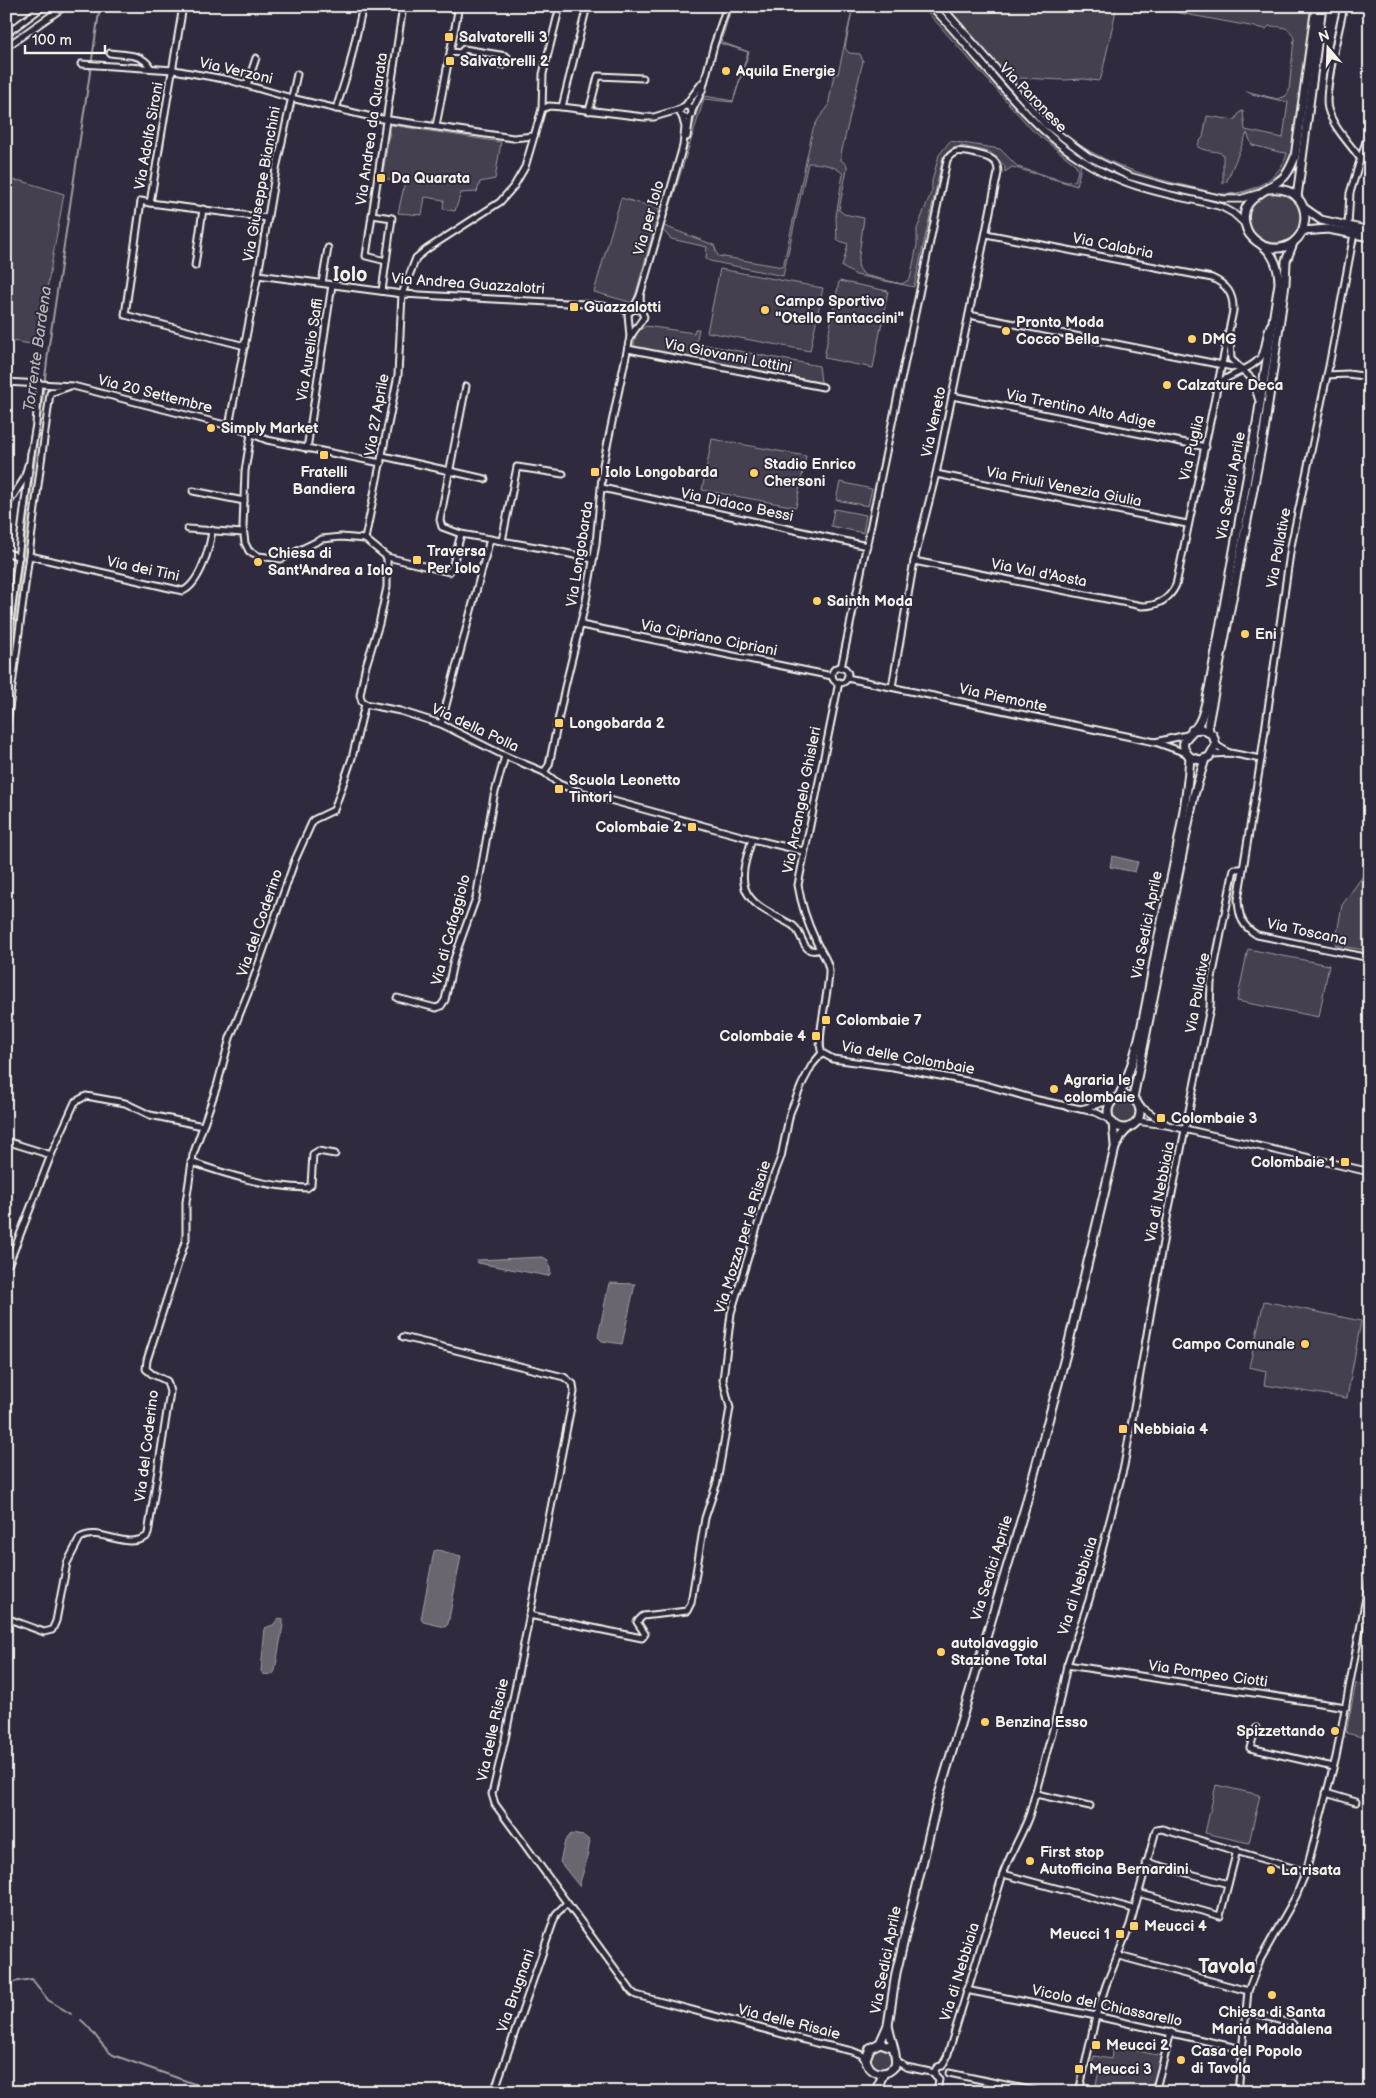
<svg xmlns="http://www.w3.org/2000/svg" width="1376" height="2098" viewBox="0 0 1376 2098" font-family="'Balsamiq Sans',sans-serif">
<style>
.green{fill:#454050;stroke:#9c989c}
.water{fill:#6a6670;stroke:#a19ea0}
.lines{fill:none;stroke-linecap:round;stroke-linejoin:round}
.stream{stroke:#a19ea0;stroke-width:2}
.minor-casing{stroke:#f4f1e8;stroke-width:9}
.tertiary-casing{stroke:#f4f1e8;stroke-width:9}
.secondary-casing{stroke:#f4f1e8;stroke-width:11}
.minor{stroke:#2f2a3d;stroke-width:5}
.tertiary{stroke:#2f2a3d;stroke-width:5.5}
.secondary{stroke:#2f2a3d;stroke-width:7}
.poi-dot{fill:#ffd166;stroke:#2f2a3d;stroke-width:2}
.labels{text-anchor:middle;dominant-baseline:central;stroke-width:4;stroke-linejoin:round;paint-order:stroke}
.poi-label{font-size:15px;font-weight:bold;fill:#f4f1e8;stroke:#2f2a3d;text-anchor:start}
.street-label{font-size:15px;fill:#f4f1e8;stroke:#2f2a3d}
.water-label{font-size:16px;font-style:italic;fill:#b6b2b2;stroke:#2f2a3d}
.district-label{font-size:20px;font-weight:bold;fill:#f4f1e8;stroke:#2f2a3d}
</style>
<rect width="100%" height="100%" fill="#2f2a3d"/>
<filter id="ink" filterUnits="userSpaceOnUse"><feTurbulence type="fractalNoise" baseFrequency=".02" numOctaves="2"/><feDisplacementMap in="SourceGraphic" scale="10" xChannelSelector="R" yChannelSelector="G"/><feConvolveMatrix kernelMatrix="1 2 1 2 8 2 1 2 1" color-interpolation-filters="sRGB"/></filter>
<g filter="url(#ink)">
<g class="green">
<path d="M732,6L721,42L749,52L733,102L704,99L664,226L714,245L718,256L783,267L813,129L819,118L828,107L834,74H838L853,6L845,48L849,53L860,54L863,61L841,154V160L847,165V169L839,210L844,214L864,218L858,263L859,268L864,275L902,284L910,279L917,245V229L932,190V181L939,155L950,141L1000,149L1018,167L1067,182L1075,181L1078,171L1076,165L1032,130L922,6H926C965,45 996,91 1036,129C1049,143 1065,154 1081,164L1077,186L1012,167L1005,172V166L990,152L961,146L953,148L943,157L914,287L856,275L842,267L848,244L837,240L836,216L843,174C835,165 820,163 808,163L783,276L710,261L706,259L707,247L671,239L661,228L701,98L705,96L733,101L748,52L719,43Z"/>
<path d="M945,6H1117L1101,78L1098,81L1084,79L1064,80L1021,78L1016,80V83C1030,106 1055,129 1078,144C1113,166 1150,178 1191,187C1202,189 1214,194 1225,194C1250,194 1281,179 1287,153L1279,152L1252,145L1247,133L1227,181L1223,184V154C1216,150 1205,152 1198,147V144L1203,137L1207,116L1235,120L1240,112L1243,111L1245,130L1283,138L1288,102L1251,94L1246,91L1277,99L1286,96L1289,91L1294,39C1291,26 1281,27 1269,26L1266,29L1174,12L1171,6H1312L1292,156C1280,183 1250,195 1221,195C1189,188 1156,183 1126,171C1047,140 1000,66 945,6Z"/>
<path d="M391,125L501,142L495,179L480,182L477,192L461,193L455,211L443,209L444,200L425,197L422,215L398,213L405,182L382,178Z"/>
<path d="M6,180L22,181L64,194L37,345L6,340Z"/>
<circle cx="1275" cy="217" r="26"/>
<path d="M621,198L660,209L633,303L594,292Z"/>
<path d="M720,269L823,288L810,351L707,332Z"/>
<path d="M839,281L888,291L873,368L824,358Z"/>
<path d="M646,326L694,333L695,329H699L696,343L819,366L821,382L826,384L635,347L634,344L637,332Z"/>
<path d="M712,439L806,456L796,507L702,490Z"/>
<path d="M840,482L872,489L868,506L836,500Z"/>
<path d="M834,509L866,515L863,533L831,526Z"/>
<path d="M1370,866V951L1335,945L1342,905Z"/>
<path d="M1248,949L1329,965L1319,1017L1237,1001Z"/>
<circle cx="1124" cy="1112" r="13"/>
<path d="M1264,1301L1361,1321L1347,1398L1264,1385L1266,1371L1249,1367Z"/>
<path d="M1356,1683L1370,1686V1739L1346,1733Z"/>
<path d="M1216,1785L1260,1795L1249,1843L1205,1833Z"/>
<path d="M1113,2046L1162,2056L1152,2092H1094L1100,2068L1091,2066L1094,2056L1111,2059Z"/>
<circle cx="881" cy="2058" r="11"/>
</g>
<g class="water">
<path d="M1112,856L1138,862L1135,872L1110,867Z"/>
<path d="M543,1257L548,1260L551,1273L548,1276L478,1263L477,1260Z"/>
<path d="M609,1283L635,1284L622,1344L602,1341L598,1337Z"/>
<path d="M438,1550L461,1556L448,1624L445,1627L423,1622L421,1619L434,1551Z"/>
<path d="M279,1618L283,1619V1625L275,1671L272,1675L263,1674L261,1671L265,1628L273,1625Z"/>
<path d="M571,1834L584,1836L590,1841L586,1863L579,1886L560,1862L565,1841Z"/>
</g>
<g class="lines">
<g class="stream">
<path d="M6,696L49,345L100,6"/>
<path d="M6,1983L32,1979L48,2000L71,2014"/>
<path d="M81,2020C94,2030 101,2047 113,2055L217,2092"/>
</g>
<g class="minor-casing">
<g id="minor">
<path d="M183,6L150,203L141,201L125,315L245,346"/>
<path d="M438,6L458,9"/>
<path d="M1344,6C1340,27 1323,92 1328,109C1333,127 1349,143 1360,158"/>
<path d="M6,34L44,6"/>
<path d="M451,52L460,53L463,57L504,65L508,58L506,56L464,49L460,53"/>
<path d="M110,53C124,55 142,53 150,67"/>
<path d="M81,64L174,70L229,80L291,98L376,118L513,138L534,136"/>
<path d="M247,85L256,58"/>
<path d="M685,106L702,83"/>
<circle cx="686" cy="112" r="6"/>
<path d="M562,107L587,6"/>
<path d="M336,109L349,68L363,6"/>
<path d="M542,109L549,106L562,107L644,117H654L681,109"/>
<path d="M589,111L598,76L643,78"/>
<path d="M692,111L702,91L714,45L727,6"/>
<path d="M436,126L459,6"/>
<path d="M687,137L690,116"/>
<path d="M150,203L268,218"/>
<path d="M372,215L392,218L382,291"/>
<path d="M1348,226L1350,193L1370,128"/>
<path d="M1354,234L1329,366L1291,546L1261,759L1238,900C1239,917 1242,926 1257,935L1370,958"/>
<path d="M386,261L366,256L403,6"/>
<path d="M195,266L203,209"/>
<path d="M258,275L402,294L586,304L631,310"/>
<path d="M322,283L328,248"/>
<path d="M633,309L640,296L683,146L685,127L682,116"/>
<path d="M969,315L1243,369"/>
<path d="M630,337L644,317L641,310L640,296"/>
<path d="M1230,337L1231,359L1252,379L1259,401"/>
<path d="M628,349L823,387"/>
<path d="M1327,375L1348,374L1370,377"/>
<path d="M6,382L73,386L237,428L267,440L381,463"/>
<path d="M1220,382C1231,374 1259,366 1263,353C1266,344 1266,334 1270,325"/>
<path d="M466,386L440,520L442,527L461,534L542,548L593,559"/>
<path d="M952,396L1206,447"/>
<path d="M229,426L258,275L276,169L297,74"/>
<path d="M251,434L245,471L243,527L245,543L249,551L259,556L281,559L322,539L341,537L365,539L387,557"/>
<path d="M307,449L332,285"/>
<path d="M31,454L36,424L39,383"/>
<path d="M383,456L485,479"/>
<path d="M936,474L1187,524"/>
<path d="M602,488L867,546"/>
<path d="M193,491L244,501"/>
<path d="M6,507L24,479L28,465"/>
<path d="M188,529L243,533"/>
<path d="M365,539L398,375L402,294L416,258L427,249L500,202L514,186L525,167L542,109L543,74L560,6"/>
<path d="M502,541L517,467L563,474"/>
<path d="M6,552L19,557"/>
<path d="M30,556L183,591C200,583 210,548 212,530"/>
<path d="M387,557L449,572L452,568L461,534"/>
<path d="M914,561L1142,606C1158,606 1169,600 1176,585L1233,311C1234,294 1227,285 1212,278L986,234"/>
<path d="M581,625L832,676"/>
<path d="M6,655L31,453"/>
<circle cx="840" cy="675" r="8"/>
<path d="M841,668L947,160C949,156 951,154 956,152C962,150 991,156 995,162C998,165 998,169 998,173L936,474L914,561L892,687"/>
<path d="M847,678L1155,742L1186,753"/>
<path d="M839,682L798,885C801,903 807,922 815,939C819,950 828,958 829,970C830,989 815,1040 822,1053L833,1059L893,1067L982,1084L1038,1100L1095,1112L1109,1119"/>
<path d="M365,704L400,711L441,724L505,756L544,772L559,784L577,791L752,839L803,851"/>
<path d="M365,704L362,702L360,695L365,669L379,624L387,587V557"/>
<path d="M441,724L490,539"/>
<path d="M6,732L50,393L68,387"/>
<path d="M1155,742L1187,735"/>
<path d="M1216,745L1229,753"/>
<path d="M1213,754L1230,753L1261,759"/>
<path d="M544,772L549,765L565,687L586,601L596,544L603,465L630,337L628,314L633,309L641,310"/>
<path d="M752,839C748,854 740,872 745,888C752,908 776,915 792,925C804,932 801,957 820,949"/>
<path d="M397,998L436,1008L441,1006L445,1000L454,959L476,898L494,796L505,756"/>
<path d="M1081,1109L1113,1100"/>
<path d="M6,1141L51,1155L75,1102L86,1096L125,1103L150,1115L203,1126"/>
<path d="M191,1162C228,1175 267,1187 307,1188L311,1185L313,1154L318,1151L335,1154"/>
<path d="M9,1263L51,1155"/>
<path d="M403,1337L564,1377L573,1384L574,1392L505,1739L492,1794L495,1804L632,1992L636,1995L816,2043L852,2051L862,2055L866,2063"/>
<path d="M529,1615L642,1638L645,1634L637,1622L643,1616L687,1611L691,1603L705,1518L717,1482L730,1408L723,1380L731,1313L769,1188L781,1157L790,1113L802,1084L812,1065L822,1053"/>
<path d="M6,1618L44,1632L52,1630L56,1621L67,1563L80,1538C100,1526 123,1550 146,1537L148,1534L170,1392L167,1381L152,1374L146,1369L147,1360L186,1239V1202L193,1155L217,1086L230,1038L252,983L295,860L313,820L334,810L352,758L365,704"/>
<path d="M1067,1665L1346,1707"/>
<path d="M1256,1728L1250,1748L1333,1767"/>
<path d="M1326,1793L1356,1802"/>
<path d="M1036,1794L1090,1806"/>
<path d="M1146,1862L1228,1884"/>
<path d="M1003,1874L1134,1909"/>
<path d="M1138,1893L1220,1916L1237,1850"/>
<path d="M1119,1956L1248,1991"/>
<path d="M966,1990L1096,2016L1242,2049"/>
<path d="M1246,2011L1293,2024"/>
<path d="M896,2061L906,2067L935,2073"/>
<path d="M949,2073L1039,2092"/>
<path d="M494,2092L556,1914L567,1903"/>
<path d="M937,2092L939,2079L935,2075C934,2069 937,2066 942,2066L947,2057L1003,1874C1010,1853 1023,1834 1030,1813L1055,1722L1067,1665L1089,1600L1124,1466L1168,1213L1210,1008L1211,983L1234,869H1242"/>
<path d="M1079,2092L1096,2016L1106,1985L1130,1925L1156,1830L1162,1829L1306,1872"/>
<path d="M1155,2092L1171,2032"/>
<path d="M1238,2092L1248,1991L1260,1960L1296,1896L1306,1872L1336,1757L1370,1576"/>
</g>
</g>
<g class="tertiary-casing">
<g id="tertiary">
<path d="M931,6C993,69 1036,147 1123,181C1155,194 1189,198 1222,207L1233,213L1245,224"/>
<path d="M941,6L1045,124L1089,157L1129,176L1168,187L1223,199H1240L1257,194"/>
<path d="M6,47L65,6"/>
<path d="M1138,1105L1166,1124"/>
<path d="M1137,1121L1167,1125L1370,1172"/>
</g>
</g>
<g class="secondary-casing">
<g id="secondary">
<path d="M1297,197L1322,6"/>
<path d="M1304,208L1321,220L1370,231"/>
<path d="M1303,231L1328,229L1370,237"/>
<path d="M1263,246C1313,262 1322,183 1269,189"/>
<path d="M1192,730L1202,729L1213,735L1216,745L1209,757L1200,760L1190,757C1174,740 1192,736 1199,723C1205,713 1207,696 1210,684L1257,423L1279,283C1279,269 1274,254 1262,245C1256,241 1252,239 1248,232C1233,199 1266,193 1284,177C1289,172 1292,164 1295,157L1316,6"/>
<path d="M1209,731L1208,724L1264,432L1285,284L1286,261L1293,243"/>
<path d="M1119,1096C1141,1053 1148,989 1158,941C1170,880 1186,819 1190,757"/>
<circle cx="1124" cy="1112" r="16"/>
<path d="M1133,1098L1194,795L1205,759"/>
<path d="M1113,1123L1115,1145"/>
<path d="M888,2025C890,2037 898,2057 895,2066C885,2078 869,2074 866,2059L870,2048L880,2043L892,2047"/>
<path d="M880,2043L888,2025L896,1973L938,1798L1026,1504L1067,1350L1115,1148L1121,1136L1129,1127"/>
<path d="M875,2092L884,2073"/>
</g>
</g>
<use href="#minor" class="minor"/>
<use href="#tertiary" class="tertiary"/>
<use href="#secondary" class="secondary"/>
</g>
</g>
<g class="poi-dot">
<rect x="444" y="32" width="10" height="10" rx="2.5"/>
<rect x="445" y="56" width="10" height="10" rx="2.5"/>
<circle cx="726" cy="71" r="5"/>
<rect x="376" y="173" width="10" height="10" rx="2.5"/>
<rect x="569" y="302" width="10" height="10" rx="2.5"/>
<circle cx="765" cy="310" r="5"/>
<circle cx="1006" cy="331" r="5"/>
<circle cx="1192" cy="339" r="5"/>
<circle cx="1167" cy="385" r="5"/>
<circle cx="211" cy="428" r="5"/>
<rect x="319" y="450" width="10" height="10" rx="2.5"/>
<rect x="590" y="467" width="10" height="10" rx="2.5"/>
<circle cx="754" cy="473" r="5"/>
<rect x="412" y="555" width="10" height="10" rx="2.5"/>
<circle cx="258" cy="562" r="5"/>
<circle cx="817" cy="601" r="5"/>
<circle cx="1245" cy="634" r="5"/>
<rect x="554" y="718" width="10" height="10" rx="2.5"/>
<rect x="554" y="784" width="10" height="10" rx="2.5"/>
<rect x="687" y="822" width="10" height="10" rx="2.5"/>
<rect x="821" y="1015" width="10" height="10" rx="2.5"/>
<rect x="811" y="1031" width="10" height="10" rx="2.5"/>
<circle cx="1054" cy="1089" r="5"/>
<rect x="1156" y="1113" width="10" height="10" rx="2.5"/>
<rect x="1340" y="1157" width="10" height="10" rx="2.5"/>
<circle cx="1305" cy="1344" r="5"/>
<rect x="1118" y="1424" width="10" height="10" rx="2.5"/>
<circle cx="941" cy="1652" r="5"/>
<circle cx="985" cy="1722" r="5"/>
<circle cx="1335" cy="1731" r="5"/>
<circle cx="1030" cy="1861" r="5"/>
<circle cx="1271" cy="1870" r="5"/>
<rect x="1129" y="1921" width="10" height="10" rx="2.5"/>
<rect x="1115" y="1929" width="10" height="10" rx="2.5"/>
<circle cx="1272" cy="1995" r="5"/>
<rect x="1091" y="2040" width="10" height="10" rx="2.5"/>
<circle cx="1181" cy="2060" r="5"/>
<rect x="1074" y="2064" width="10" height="10" rx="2.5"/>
</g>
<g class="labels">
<g class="poi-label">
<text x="459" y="37">Salvatorelli 3</text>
<text x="460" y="61">Salvatorelli 2</text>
<text x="736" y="71">Aquila Energie</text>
<text x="391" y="178">Da Quarata</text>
<text x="775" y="301">Campo Sportivo<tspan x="775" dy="17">"Otello Fantaccini"</tspan></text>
<text x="584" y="307">Guazzalotti</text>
<text x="1016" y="322">Pronto Moda<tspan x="1016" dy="17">Cocco Bella</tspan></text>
<text x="1202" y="339">DMG</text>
<text x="1177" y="385">Calzature Deca</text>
<text x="221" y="428">Simply Market</text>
<text x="764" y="464">Stadio Enrico<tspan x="764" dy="17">Chersoni</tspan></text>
<text x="324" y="472" text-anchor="middle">Fratelli<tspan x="324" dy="17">Bandiera</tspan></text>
<text x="605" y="472">Iolo Longobarda</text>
<text x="427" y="551">Traversa<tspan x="427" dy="17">Per Iolo</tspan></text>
<text x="268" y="553">Chiesa di<tspan x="268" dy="17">Sant'Andrea a Iolo</tspan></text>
<text x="827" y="601">Sainth Moda</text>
<text x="1255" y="634">Eni</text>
<text x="569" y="723">Longobarda 2</text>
<text x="569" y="780">Scuola Leonetto<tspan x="569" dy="17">Tintori</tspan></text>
<text x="682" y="827" text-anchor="end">Colombaie 2</text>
<text x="836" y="1020">Colombaie 7</text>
<text x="806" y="1036" text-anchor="end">Colombaie 4</text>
<text x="1064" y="1080">Agraria le<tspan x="1064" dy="17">colombaie</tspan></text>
<text x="1171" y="1118">Colombaie 3</text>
<text x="1335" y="1162" text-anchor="end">Colombaie 1</text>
<text x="1295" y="1344" text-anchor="end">Campo Comunale</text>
<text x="1133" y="1429">Nebbiaia 4</text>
<text x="951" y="1643">autolavaggio<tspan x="951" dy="17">Stazione Total</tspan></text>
<text x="995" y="1722">Benzina Esso</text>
<text x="1325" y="1731" text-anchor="end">Spizzettando</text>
<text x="1040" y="1852">First stop<tspan x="1040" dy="17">Autofficina Bernardini</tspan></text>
<text x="1281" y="1870">La risata</text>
<text x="1144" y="1926">Meucci 4</text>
<text x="1110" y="1934" text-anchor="end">Meucci 1</text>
<text x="1272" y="2012" text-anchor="middle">Chiesa di Santa<tspan x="1272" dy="17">Maria Maddalena</tspan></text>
<text x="1106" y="2045">Meucci 2</text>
<text x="1191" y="2051">Casa del Popolo<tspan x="1191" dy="17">di Tavola</tspan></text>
<text x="1089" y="2069">Meucci 3</text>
</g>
<g class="street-label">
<text transform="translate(236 71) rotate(13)">Via Verzoni</text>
<text transform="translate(1033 98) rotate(46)">Via Paronese</text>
<text transform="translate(372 129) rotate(-82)">Via Andrea da Quarata</text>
<text transform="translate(149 136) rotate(-80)">Via Adolfo Sironi</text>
<text transform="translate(262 184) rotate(-80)">Via Giuseppe Bianchini</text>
<text transform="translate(649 218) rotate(-74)">Via per Iolo</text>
<text transform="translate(1113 246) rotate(11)">Via Calabria</text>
<text transform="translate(468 284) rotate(4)">Via Andrea Guazzalotri</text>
<text transform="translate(310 350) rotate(-81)">Via Aurelio Saffi</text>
<text transform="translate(728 356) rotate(11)">Via Giovanni Lottini</text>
<text transform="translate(155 394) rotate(14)">Via 20 Settembre</text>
<text transform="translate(1081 409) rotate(11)">Via Trentino Alto Adige</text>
<text transform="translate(377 415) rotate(-80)">Via 27 Aprile</text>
<text transform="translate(934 422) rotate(-78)">Via Veneto</text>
<text transform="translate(1192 448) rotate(-77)">Via Puglia</text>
<text transform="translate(1231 486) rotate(-80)">Via Sedici Aprile</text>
<text transform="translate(1064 487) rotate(11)">Via Friuli Venezia Giulia</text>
<text transform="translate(737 505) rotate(12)">Via Didaco Bessi</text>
<text transform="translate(1279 548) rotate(-80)">Via Pollative</text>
<text transform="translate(580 554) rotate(-81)">Via Longobarda</text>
<text transform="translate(143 569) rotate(12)">Via dei Tini</text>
<text transform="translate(1039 573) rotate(11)">Via Val d'Aosta</text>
<text transform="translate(709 638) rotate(11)">Via Cipriano Cipriani</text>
<text transform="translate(1003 698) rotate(12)">Via Piemonte</text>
<text transform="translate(475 728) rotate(25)">Via della Polla</text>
<text transform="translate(802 800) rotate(-79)">Via Arcangelo Ghisleri</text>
<text transform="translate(260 923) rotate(-71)">Via del Coderino</text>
<text transform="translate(1147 925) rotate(-79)">Via Sedici Aprile</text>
<text transform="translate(451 930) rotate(-75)">Via di Cafaggiolo</text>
<text transform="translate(1307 932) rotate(12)">Via Toscana</text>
<text transform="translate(1198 993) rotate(-80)">Via Pollative</text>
<text transform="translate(908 1058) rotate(10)">Via delle Colombaie</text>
<text transform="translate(1160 1192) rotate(-79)">Via di Nebbiaia</text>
<text transform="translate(743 1237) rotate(-73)">Via Mozza per le Risaie</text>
<text transform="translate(147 1446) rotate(-83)">Via del Coderino</text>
<text transform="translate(992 1568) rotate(-73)">Via Sedici Aprile</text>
<text transform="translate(1078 1586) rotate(-73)">Via di Nebbiaia</text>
<text transform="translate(1208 1674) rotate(8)">Via Pompeo Ciotti</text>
<text transform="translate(493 1730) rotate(-78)">Via delle Risaie</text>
<text transform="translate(886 1960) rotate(-79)">Via Sedici Aprile</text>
<text transform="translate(960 1972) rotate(-73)">Via di Nebbiaia</text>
<text transform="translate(516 1991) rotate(-71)">Via Brugnani</text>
<text transform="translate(1107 2006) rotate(12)">Vicolo del Chiassarello</text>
<text transform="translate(789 2022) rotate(14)">Via delle Risaie</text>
</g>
<g class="water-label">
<text transform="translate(38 349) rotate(-82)">Torrente Bardena</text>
</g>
<g class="district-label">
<text x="350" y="275">Iolo</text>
<text x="1227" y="1967">Tavola</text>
</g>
</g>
<rect width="1376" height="2098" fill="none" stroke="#2f2a3d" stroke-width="25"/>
<rect x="12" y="12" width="1351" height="2073" fill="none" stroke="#f4f1e8" stroke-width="2" filter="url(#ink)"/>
<g transform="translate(1328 48) rotate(341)" stroke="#2f2a3d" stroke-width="4" paint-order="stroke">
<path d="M0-4L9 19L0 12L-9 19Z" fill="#f4f1e8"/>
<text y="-8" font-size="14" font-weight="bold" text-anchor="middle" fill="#f4f1e8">N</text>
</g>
<path d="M25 45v8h80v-8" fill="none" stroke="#f4f1e8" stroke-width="2.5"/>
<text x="32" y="45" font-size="15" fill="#f4f1e8" stroke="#2f2a3d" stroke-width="4" paint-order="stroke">100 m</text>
</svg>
